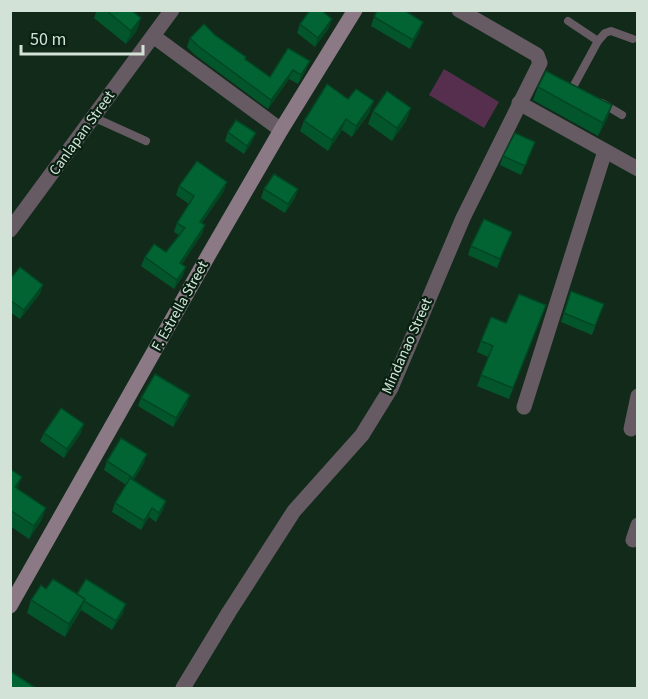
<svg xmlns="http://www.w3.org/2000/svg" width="648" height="699" viewBox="0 0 648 699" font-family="'Source Sans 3',sans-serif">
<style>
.green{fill:#552f4d}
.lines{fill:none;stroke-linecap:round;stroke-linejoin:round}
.lane{stroke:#665a63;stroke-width:8}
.street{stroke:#665a63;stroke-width:15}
.secondary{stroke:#8b7986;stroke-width:15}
.wall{fill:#03562c}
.shaded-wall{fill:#024624}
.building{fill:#036433;stroke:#024624;stroke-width:1.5}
.labels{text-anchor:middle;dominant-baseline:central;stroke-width:4.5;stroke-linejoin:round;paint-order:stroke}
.street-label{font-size:15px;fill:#d3e2d7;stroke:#082011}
</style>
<rect width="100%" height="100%" fill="#122a1a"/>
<path class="green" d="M444,69L499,102L484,128L429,95Z"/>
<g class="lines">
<g class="lane">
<path d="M568,21L598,41L573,87"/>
<path d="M598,41L605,33L611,31L633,39"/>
<path d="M602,103L622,115"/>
<path d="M93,117L146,141"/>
</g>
<g class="street">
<path d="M153,36L281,130"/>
<path d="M519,103L638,169"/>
<path d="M10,230L172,10"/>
<path d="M524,407L605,151"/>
<path d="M631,429L638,396"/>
<path d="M633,540L638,525"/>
<path d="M183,688L229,612L294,511L362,435L391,388L463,218L540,63L537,55L459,10"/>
</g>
<path class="secondary" d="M10,606L208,256L281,130L355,10"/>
</g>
<g class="wall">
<path d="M97,10H136L134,13L141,18L136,32L126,44L94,18Z"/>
<path d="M374,17L420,31L410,49L371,26Z"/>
<path d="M300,24L329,28L315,47L297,33Z"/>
<path d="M215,35L246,57L245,60L270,77L288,48L306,70L298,84L289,79L268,109L195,55L187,47L190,38Z"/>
<path d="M538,87L612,105L607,119L598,136L533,100Z"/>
<path d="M348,99L370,112L352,137L342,130L328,151L300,131L304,121Z"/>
<path d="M411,108L406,121L392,141L368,124L373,111Z"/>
<path d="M228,132L252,142L244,154L225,141Z"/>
<path d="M535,142L521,175L500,165L503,156Z"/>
<path d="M179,186L224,191L202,223L205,225L202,234L182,264L183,276L174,289L141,266L145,257L166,252L179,235L174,232L177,223L189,204L176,195Z"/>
<path d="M264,189H298L295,198L285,213L261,198Z"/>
<path d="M512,232L497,268L468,255L471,246Z"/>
<path d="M10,279L40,294L20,319L10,312Z"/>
<path d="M571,291L604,304L592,335L561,322Z"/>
<path d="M546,305L509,399L477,386L488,357L477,352L481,341L506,323Z"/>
<path d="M141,398L187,404L173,427L138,406Z"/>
<path d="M44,433H81L64,458L40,441Z"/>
<path d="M107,461L144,463L134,480L166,501L163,510L156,522L149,517L141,530L112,512L115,503L126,485L104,470Z"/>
<path d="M10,469L17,489L46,508L41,521L29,539L10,526Z"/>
<path d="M46,589L77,594L123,613L112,630L81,610L65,637L27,613L31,600Z"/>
</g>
<g class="shaded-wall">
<path d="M141,18L136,32L126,44L131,31Z"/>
<path d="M332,19L329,28L315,47L318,38Z"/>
<path d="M423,22L420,31L410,49L413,40Z"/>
<path d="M310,61L306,70L298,84L301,75Z"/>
<path d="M293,70L289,79L268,109L271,100Z"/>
<path d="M374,101L370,112L352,137L356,126Z"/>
<path d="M612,105L607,119L598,136L603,123Z"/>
<path d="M411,108L406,121L392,141L397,128Z"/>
<path d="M346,119L342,130L328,151L332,140Z"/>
<path d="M256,133L252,142L244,154L247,146Z"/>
<path d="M227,182L224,191L196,231L200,222Z"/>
<path d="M298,189L295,198L285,213L288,204Z"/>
<path d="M205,225L202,234L177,272L180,263Z"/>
<path d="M186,267L183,276L174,289L177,280Z"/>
<path d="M43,285L40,294L20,319L24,310Z"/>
<path d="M190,395L187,404L173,427L176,418Z"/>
<path d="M84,424L81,433L64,458L67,449Z"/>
<path d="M147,454L144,463L130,487L133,478Z"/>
<path d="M22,477L17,490L15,487Z"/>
<path d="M166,501L163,510L156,522L159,513Z"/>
<path d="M46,508L41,521L29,539L34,526Z"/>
<path d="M152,508L149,517L141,530L144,521Z"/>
<path d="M85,599L80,612L65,637L69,624Z"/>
<path d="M126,604L123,613L112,630L116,621Z"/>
</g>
<g class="building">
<path d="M106,10H131L141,18L131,31Z"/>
<path d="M310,10H321L332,19L318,38L300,24Z"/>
<path d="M377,10H404L423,22L413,40L374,17Z"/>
<path d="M204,24L215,35L246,57L245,59L270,77L288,48L310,61L301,75L293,70L271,100L198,46L190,38Z"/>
<path d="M546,71L612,105L603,123L538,87Z"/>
<path d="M327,84L348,99L356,89L374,101L356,126L346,119L332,140L304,121Z"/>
<path d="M387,91L411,108L397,128L373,111Z"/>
<path d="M236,120L256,133L247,146L228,132Z"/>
<path d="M515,133L535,142L525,166L503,156Z"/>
<path d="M197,161L227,182L200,222L205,225L180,263L186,267L177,280L145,257L154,244L166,252L185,228L177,223L194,196L179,186Z"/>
<path d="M274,174L298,189L288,204L264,189Z"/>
<path d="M484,219L512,232L500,259L471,246Z"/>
<path d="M20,267L43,285L24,310L10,300V279Z"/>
<path d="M571,291L604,304L595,326L564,313Z"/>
<path d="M519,294L546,305L513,388L481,375L493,346L481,341L491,317L506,323Z"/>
<path d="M155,374L190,395L176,418L141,398Z"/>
<path d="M61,408L84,424L67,449L44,433Z"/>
<path d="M121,438L147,454L133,478L107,461Z"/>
<path d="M10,469L22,477L15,487L46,508L34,526L10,510Z"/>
<path d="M130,478L166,501L159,513L152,508L144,521L115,503Z"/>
<path d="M53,579L85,599L69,624L31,600L41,585L46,589Z"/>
<path d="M86,579L126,604L116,621L84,601L85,599L77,594Z"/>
<path d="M10,671L36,688H10Z"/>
</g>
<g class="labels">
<g class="street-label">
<text transform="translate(82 133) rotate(-54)">Canlapan Street</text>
<text transform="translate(180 306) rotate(-61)">F. Estrella Street</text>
<text transform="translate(407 346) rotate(-66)">Mindanao Street</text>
</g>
</g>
<rect width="648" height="699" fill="none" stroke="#d3e2d7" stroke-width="24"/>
<path d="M21 45v9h122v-9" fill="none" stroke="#d3e2d7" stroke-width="3"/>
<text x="30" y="45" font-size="18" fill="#d3e2d7" stroke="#082011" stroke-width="4.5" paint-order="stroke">50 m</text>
</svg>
